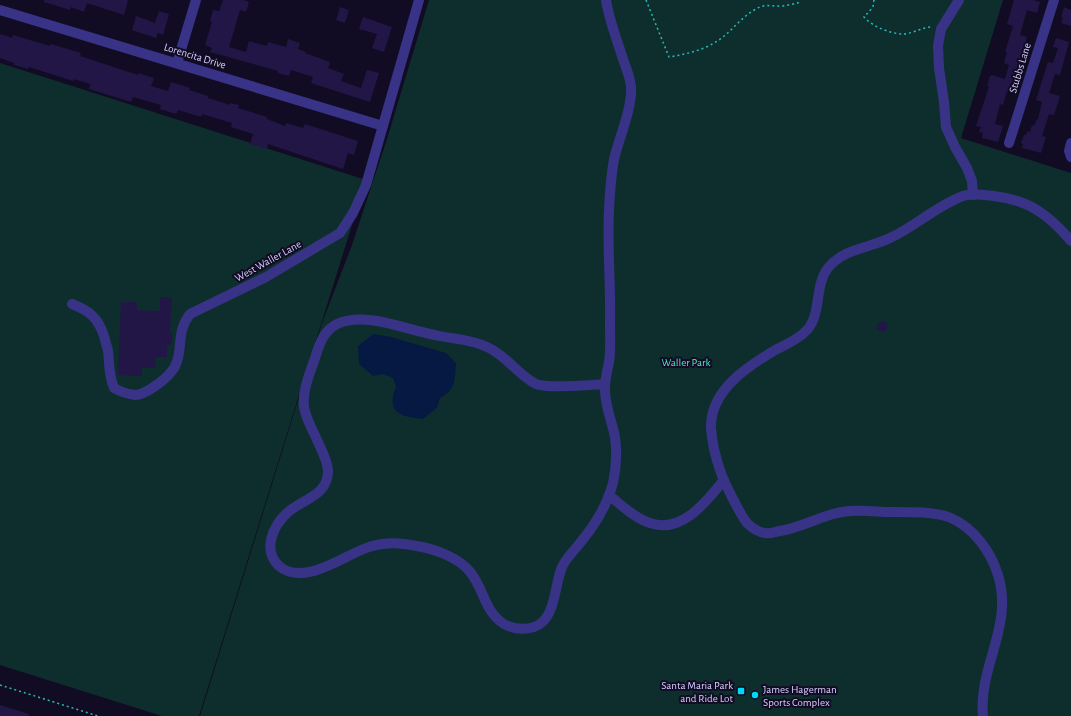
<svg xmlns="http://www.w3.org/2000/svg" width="1071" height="716" viewBox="0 0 1071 716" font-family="'Alegreya Sans',sans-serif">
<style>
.green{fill:#0e2e2e}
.water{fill:#051943}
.building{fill:#221646}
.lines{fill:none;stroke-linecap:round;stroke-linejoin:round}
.path{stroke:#24beba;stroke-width:1.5;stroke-dasharray:2 3;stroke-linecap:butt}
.minor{stroke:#393387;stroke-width:10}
.poi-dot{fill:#00d7f9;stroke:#110c23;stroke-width:1.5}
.labels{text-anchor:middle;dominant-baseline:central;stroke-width:4;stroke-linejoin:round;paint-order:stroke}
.street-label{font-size:11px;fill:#d6ceff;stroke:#110c23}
.park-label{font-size:11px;fill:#50e9c9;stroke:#110c23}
.poi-label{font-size:11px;fill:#d6ceff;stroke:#110c23;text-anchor:end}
</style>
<rect width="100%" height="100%" fill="#110c23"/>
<g class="green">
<path d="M429,0H1003L961,138L1071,173V716H200L322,323L352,245L387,139Z"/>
<path d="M0,63L366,180L199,716H162L0,665Z"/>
</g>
<path class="water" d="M373,334L391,337L446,353L456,363C455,379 456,390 440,398L437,408L423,419C401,417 385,412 396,387L393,378L383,374L373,376L359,364L358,346Z"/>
<g class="building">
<path d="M44,0H128L124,15L87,3L84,12L71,7L70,10L44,2Z"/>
<path d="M223,0H243L249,2L246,12L240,10L229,47L246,52L249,41L267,46L268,42L286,47L288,39L300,43L298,49L306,52L305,53L330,62L328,68L344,74L341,81L361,88L367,70L379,73L370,102L311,83L313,77L291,70L289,76L278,73V71L210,52L212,48L205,45L212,22L210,21L213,10L219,11Z"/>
<path d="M1014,0H1033L1040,2L1037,13L1027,10L1020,35L1027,37L1015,80H1016L1012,93L1007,91L1003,105L1000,104L995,124L1003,126L998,142L982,138L983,133L979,132L981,127L976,126L989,87L987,86L990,76L992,75L1005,79L1009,65L1004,63L1007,52H1005L1013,26L1007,24Z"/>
<path d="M340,7L349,10L345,23L336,20Z"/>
<path d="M1064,7L1071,10V26L1061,23L1063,18L1061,17Z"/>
<path d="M159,11L169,14L163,35L158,33L156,38L132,30L136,16L155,23Z"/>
<path d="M363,17L392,27L384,52L372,48L377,34L359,29Z"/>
<path d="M0,34L12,38L13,35L50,46L51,44L81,53L80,56L138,75V73L154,78L151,86L168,91L171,82L190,88L189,90L208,96V98L230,105V103L239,105L238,108L267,117V119L285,126L286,123L303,128L305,124L358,141L354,155L348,153L343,169L268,144L267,149L250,144L253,134L231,127L232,123L202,114L201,117L178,110L176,114L160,109L161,105L133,97L131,102L89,89L90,84L74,79L73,81L29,67L28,69L14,65V63L0,58Z"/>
<path d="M1056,38L1069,42L1060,75L1055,74L1049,93L1060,96L1054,115L1049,114L1042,136L1046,137L1041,153L1022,148L1023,144L1021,143L1024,135H1026L1028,131L1030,132L1032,125L1034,126L1037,119H1038L1042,102L1036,100L1048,62L1053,63L1058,48L1053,47Z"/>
<path d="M160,297L172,298L170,332H172V345H167V357H156L155,368H142V376L118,375L121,302H137V310L160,311Z"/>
<path d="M882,321L887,323V329L883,332L877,329V324Z"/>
<path d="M0,705L29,714L28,716H0Z"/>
</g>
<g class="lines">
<g class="path">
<path d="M646,0L669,57C688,54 708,49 723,37C734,28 743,16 756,9C765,3 773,7 783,6C788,5 793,4 798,3L799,0"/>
<path d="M874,0L873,7L864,17C873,27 891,34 904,34C914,33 923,27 932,27"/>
<path d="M0,685L98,716"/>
</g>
<g class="minor">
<path d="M959,0L941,29L938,46L939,68L944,102L946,127L955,147L967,168L972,181L973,195"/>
<path d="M0,10L383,126"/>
<path d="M177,63L196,0"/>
<path d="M1009,143L1054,0"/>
<path d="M1071,143L1069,151L1071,157"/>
<path d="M72,304C90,311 98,318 104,336C105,341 107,346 108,351C110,367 108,373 114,388C121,392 127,394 135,395C145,395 165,380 171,372C174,369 177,362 178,358C182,340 178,330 190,314L266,277L340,233L353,213L366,185L419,0"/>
<path d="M605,384C589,385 550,389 536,384C519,376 506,355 487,347C471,339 452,339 435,335C406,330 366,311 337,324C325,330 320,342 316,355C311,371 302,389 304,407C306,419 313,431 318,442C322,451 328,462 328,471C328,496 302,499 287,513C273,526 262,550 279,566C305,588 346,553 372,546C385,542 403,543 417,546C435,549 460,558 471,573C484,590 485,612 504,624C513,629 524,630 534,627C556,620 554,586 562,567C566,558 574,551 580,543C595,525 607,506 613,483C616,469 617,451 615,437C612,422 606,409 605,392C604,382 607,373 609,362C611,350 610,336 610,324C611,285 607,247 609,209C610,191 611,172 615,155C620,136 632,108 631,88C631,79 626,68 623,59C617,40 609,20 606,0"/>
<path d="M609,495C621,505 635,518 650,523C682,534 706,502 724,480"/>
<path d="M983,716C978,667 1014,626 998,575C991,552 974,528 951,518C934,511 903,512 884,512C867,511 850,509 833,514C815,519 799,528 780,531C775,532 769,534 765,533C758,532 751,527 747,523C741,516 724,482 721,473C716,459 712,443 711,428C710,390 748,366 777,349C787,344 799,339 807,330C822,313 814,286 828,268C844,248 871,248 892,237C915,226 940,204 963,196C973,193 984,195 994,196C1029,200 1049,215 1071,241"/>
</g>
</g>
<g class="poi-dot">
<rect x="737" y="687" width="8" height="8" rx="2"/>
<circle cx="755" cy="695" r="4"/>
</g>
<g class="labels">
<g class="street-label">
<text transform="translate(195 56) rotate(17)">Lorencita Drive</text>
<text transform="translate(1020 68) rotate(-73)">Stubbs Lane</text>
<text transform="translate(268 261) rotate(-29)">West Waller Lane</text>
</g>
<g class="park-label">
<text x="686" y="362">Waller Park</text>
</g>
<g class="poi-label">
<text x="733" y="685">Santa Maria Park<tspan x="733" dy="13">and Ride Lot</tspan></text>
<text x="763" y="689" text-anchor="start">James Hagerman<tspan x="763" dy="13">Sports Complex</tspan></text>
</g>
</g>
</svg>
